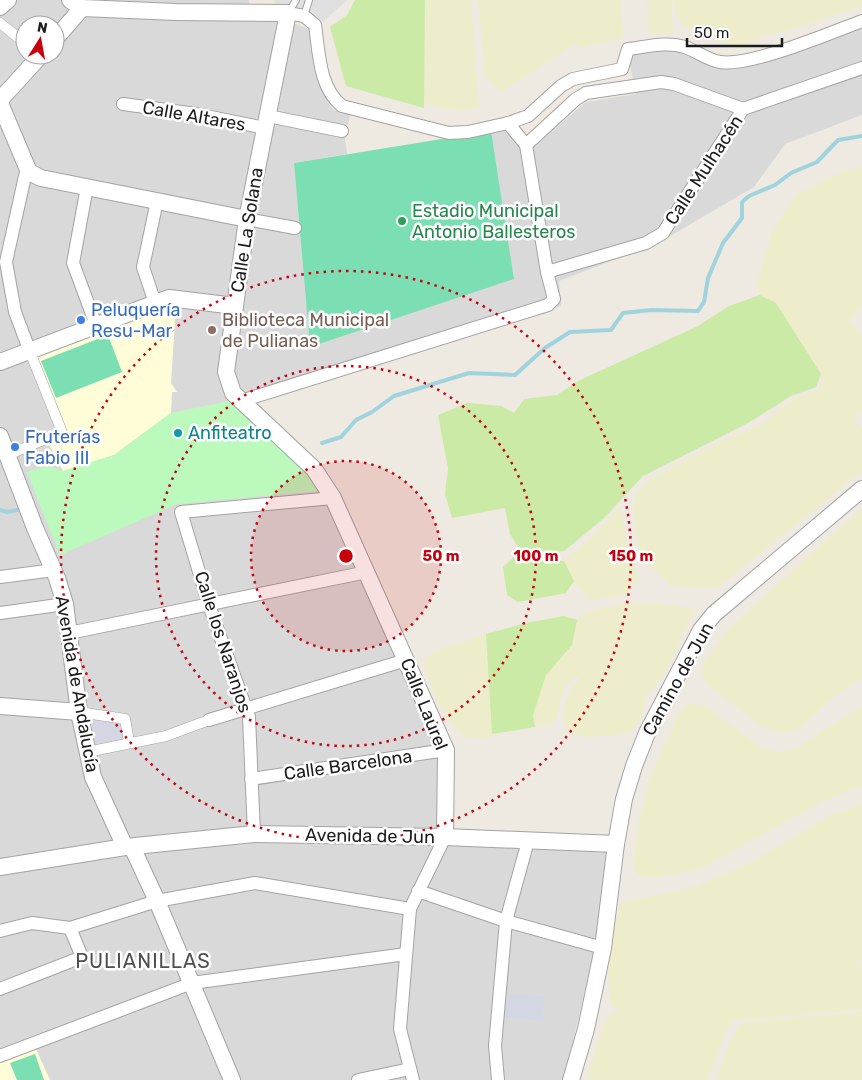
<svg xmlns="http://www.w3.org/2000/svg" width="862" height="1080" viewBox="0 0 862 1080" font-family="Rubik,sans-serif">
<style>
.residential{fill:#dad9d9;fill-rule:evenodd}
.education{fill:#fffdd8}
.farmland{fill:#ededcb}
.grass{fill:#cbeaa5}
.park{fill:#bbfabc}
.pitch{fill:#7cdfb3}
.parking{fill:#e0e0e0}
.plaza{fill:#d5d6e3}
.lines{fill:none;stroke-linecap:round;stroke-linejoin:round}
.stream{stroke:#a0d3dd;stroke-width:4}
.service-casing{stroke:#a3a3a3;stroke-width:8}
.pedestrian-casing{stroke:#a3a3a3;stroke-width:11}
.minor-casing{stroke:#a3a3a3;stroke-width:14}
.tertiary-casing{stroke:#a3a3a3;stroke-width:18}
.service{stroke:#fff;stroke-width:6}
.pedestrian{stroke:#fff;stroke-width:10}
.minor{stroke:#fff;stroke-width:12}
.tertiary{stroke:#fff;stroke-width:16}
.ring{fill:none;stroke:#c7000c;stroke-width:2.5;stroke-dasharray:2.5 5}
.leisure-dot{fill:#2e9e5b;stroke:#fff;stroke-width:2}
.shop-dot{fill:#3f7fe0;stroke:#fff;stroke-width:2}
.education-dot{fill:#8d6e63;stroke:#fff;stroke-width:2}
.culture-dot{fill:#0f9aa8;stroke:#fff;stroke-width:2}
.labels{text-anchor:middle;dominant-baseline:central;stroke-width:5;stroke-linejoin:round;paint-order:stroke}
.street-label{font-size:18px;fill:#1c1c1c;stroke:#fff}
.leisure-label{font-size:18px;fill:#27864d;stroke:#fff;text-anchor:start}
.shop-label{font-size:18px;fill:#366cbe;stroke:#fff;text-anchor:start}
.education-label{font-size:18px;fill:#785e54;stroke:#fff;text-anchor:start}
.culture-label{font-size:18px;fill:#0d838f;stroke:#fff;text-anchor:start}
.quarter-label{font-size:20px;letter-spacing:1px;fill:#4f4f4f;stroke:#fff}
.centre{fill:#c7000c;stroke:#fff;stroke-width:2.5}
.ring-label{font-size:15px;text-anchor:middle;font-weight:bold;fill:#c7000c;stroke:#fff;stroke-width:5;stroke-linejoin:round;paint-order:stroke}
</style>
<rect width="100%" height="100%" fill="#eee9e1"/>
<path class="residential" d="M0,0H249L250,6L311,30L317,72L326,99L332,109L350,115L345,139L347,154L294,163L310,347L491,131L515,128L533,147L586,102L636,94L627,52L664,47L759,62L862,28V115L785,144L754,187L660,242L559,281L561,306L256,402L326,477L450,749L443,841L608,848L596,942L564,1080H0ZM25,25H55V55H25Z"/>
<g class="education">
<path d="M176,304L171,383L177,392H172L171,413L114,455L63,471L48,442L67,433L36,354Z"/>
<path d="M36,1049L50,1080H0V1063Z"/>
</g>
<g class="farmland">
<path d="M425,0H471L479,107L464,111L446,109L424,103Z"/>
<path d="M478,0H621L623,38L578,48L576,43L502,92L485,77Z"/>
<path d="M647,0H671L673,33L649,34Z"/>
<path d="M674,0H862V6L787,31L768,34L745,45L725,44L683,25L675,14Z"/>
<path d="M862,168V306L849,321L862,336V410L853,419L862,429V471L717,588L672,586L646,563L639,550L633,509L636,495L649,480L715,444L761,424L795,398L819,390L823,380L821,374L776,303L760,295L757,284L772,231L797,194L845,170Z"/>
<path d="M621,506L626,539L640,584H631L630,593L590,601L574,581L564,561L596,533Z"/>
<path d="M862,508V679L840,692L796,730L779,732L761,726L707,684L701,674L704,663L724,633Z"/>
<path d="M624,603H658L695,609L663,676L646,696L641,718L628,734L586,737L571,733L563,722L566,699L573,686L581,678L577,675L569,681L560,700L557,719L550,725H537L533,715L546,675L572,645L577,620L586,612Z"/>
<path d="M486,634L492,738H463L439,706L424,667L425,659L435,651Z"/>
<path d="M691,703L706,706L760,747L780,752L798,747L862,706V785L822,802L701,868L668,876L644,878L636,874L633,864L637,829L651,774L682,707Z"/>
<path d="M862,804V961L850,964L862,965V1009L731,1021L707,1080H590L588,1071L606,1019L619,1010L610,1004L608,970L619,903L698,886L753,861L830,816Z"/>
<path d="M862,1012V1080H715L730,1042L741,1023Z"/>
</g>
<g class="grass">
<path d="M355,0H425L424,108L346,86L330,27L347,15Z"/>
<path d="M760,295L776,303L821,374L816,387L791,396L748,423L643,476L604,518L564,551L539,554L520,550L510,534L505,508L452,518L445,494L448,468L438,415L467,403L501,406L514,413L524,399L557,395L578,381L698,326L729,306Z"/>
<path d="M514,557L564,561L574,581L566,593L518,602L507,595L503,567Z"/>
<path d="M564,616L577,620L572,645L546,675L533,715L535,727L492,734L486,634L526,623Z"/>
</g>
<path class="park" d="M229,401L309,474L319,489L317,491L177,504L60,555L27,472L48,466L63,471L114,455L171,413Z"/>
<g class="pitch">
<path d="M491,131L514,279L310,347L294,163Z"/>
<path d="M108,335L122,372L56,398L41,361Z"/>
<path d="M35,1054L44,1080H17L10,1063Z"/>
</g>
<path class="parking" d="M274,0H347L323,22L310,12L277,5Z"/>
<g class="plaza">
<path d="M90,719L121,722L124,740L93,746Z"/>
<path d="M508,994L544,996L543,1021L504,1017Z"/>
</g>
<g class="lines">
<g class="stream">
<path d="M322,443L341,437L356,420L372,412L394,396L469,373L515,375L545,348L570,332L611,330L623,313L651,310L698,311L704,302L708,278L723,243L742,218V202L749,196L775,185L791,173L817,162L838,140L862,136"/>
<path d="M0,510L7,512L22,509"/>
</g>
<g class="service-casing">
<g id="service">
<path d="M289,12L296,0"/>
<path d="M304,16L309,0"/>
</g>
</g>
<g class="pedestrian-casing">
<g id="pedestrian">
<path d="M0,23L25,43"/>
<path d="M8,455L62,432L30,352"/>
<path d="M79,712L125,719L129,742"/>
<path d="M87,752L166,736L209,720"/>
</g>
</g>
<g class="minor-casing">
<g id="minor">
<path d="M123,104L196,114L265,128"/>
<path d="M268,116L342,131"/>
<path d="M508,123L528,116L561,86L573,79L622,69L628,49C646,47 667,41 685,47C696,51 708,60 720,62C750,67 830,33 862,21"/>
<path d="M526,145L576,99L586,93L661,82L674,84L743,109"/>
<path d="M29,172L25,176L6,262L15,312L30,352"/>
<path d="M87,187L73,263L96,325"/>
<path d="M247,219L295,228"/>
<path d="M547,272L646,243L663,233L743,109L862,68"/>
<path d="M155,303L143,267L157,201"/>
<path d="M241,401L548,305L554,299L547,272L526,145L508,123L468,132L449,133L342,106C319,88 319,52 315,25L304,16L288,13"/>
<path d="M0,577L54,570"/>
<path d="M0,613L65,604"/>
<path d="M69,633L367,572"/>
<path d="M209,720L406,660"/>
<path d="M251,779L446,750"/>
<path d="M254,834L249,717L209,605L181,512L333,498"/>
<path d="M418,891L506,921L603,948"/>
<path d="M0,931L32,923L70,928L157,901L255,883L410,909"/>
<path d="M0,989L82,957L70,928"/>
<path d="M0,1056L192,983L406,954"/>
<path d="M358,1080L410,1069"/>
<path d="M413,1080L400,1029L410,909L445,837"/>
<path d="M498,1080L495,1046L506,921L528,841"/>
</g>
</g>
<g class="tertiary-casing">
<g id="tertiary">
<path d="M70,0L82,8L176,12L288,13L247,219L226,372L233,393L314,469L333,498L446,750L445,837"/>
<path d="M0,7L8,0"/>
<path d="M55,39L82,8"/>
<path d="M0,100L41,55"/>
<path d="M0,103L29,172L41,178L247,219"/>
<path d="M0,362L169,298L235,306"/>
<path d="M0,436L35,528L57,578L65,604L79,712L93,777L125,847"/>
<path d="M0,706L79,712"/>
<path d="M132,847L157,901L232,1080"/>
<path d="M0,867L125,847L254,834L445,837L616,844"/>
<path d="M571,1080L586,1029L603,948L616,844L624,799L634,766L647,733L701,630L714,614L862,489"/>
</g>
</g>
<use href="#service" class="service"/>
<use href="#pedestrian" class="pedestrian"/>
<use href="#minor" class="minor"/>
<use href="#tertiary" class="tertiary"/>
</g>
<circle cx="346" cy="556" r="95" fill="#c7000c" fill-opacity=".12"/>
<g class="ring">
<circle cx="346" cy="556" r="95"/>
<circle cx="346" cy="556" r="190"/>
<circle cx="346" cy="556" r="285"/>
</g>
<circle class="leisure-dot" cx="402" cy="221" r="5"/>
<g class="shop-dot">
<circle cx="81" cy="320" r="5"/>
<circle cx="15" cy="447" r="5"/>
</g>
<circle class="education-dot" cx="212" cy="330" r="5"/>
<circle class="culture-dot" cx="178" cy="433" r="5"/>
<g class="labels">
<g class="street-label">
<text transform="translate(194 116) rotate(10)">Calle Altares</text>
<text transform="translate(704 170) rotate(-57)">Calle Mulhacén</text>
<text transform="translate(247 230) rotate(-81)">Calle La Solana</text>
<text transform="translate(223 642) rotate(72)">Calle los Naranjos</text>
<text transform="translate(678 679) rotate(-61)">Camino de Jun</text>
<text transform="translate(77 684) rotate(80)">Avenida de Andalucía</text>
<text transform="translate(424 704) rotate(68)">Calle Laurel</text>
<text transform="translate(348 765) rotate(-8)">Calle Barcelona</text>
<text transform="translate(370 836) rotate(1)">Avenida de Jun</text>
</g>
<g class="leisure-label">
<text x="412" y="211">Estadio Municipal<tspan x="412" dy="21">Antonio Ballesteros</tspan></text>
</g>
<g class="shop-label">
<text x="91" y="310">Peluquería<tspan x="91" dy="21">Resu-Mar</tspan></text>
<text x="25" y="437">Fruterías<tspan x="25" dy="21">Fabio III</tspan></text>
</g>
<g class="education-label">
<text x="222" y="320">Biblioteca Municipal<tspan x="222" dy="21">de Pulianas</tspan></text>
</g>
<g class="culture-label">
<text x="188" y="433">Anfiteatro</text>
</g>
<g class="quarter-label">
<text x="143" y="961">PULIANILLAS</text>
</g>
</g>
<circle cx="346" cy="556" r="8" class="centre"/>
<g class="ring-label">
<text x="441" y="561">50 m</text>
<text x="536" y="561">100 m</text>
<text x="631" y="561">150 m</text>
</g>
<g transform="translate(40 40) rotate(11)"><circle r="24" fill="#ffffff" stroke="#a4a4a4"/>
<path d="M0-4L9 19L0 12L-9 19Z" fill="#c7000c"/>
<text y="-8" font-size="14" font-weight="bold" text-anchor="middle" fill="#1c1c1c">N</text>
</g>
<path d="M687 38v8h95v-8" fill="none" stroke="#1c1c1c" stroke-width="2.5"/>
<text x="694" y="38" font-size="15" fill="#1c1c1c" stroke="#ffffff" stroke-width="4" paint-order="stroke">50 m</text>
</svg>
